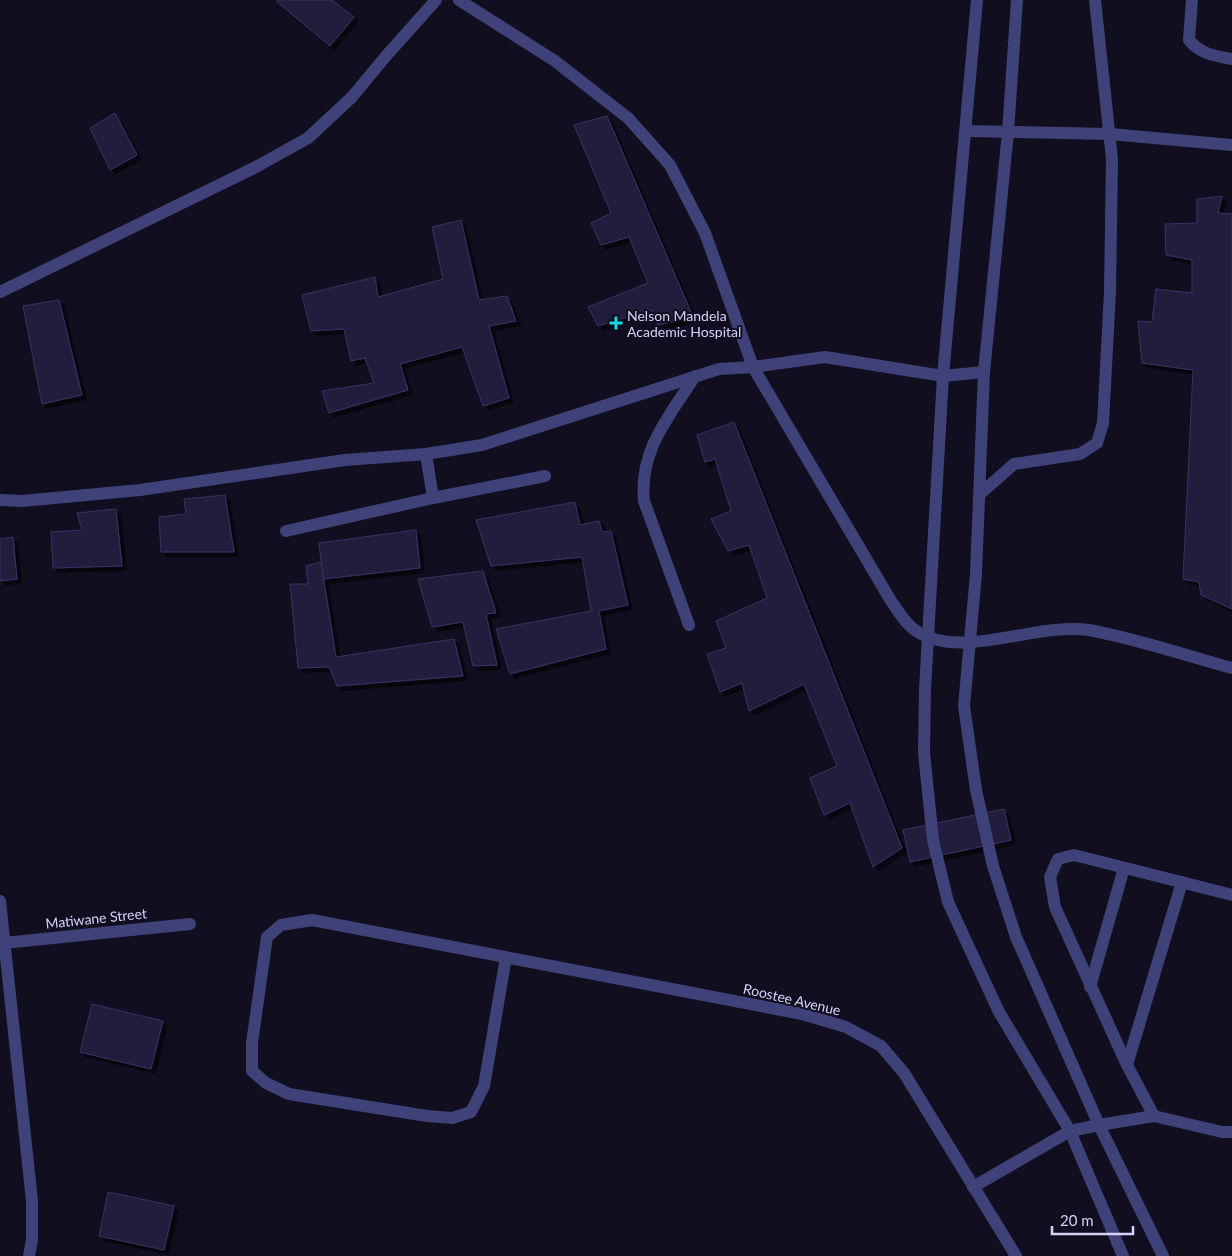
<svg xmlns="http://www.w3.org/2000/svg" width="1232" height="1256" viewBox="0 0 1232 1256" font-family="Lato,sans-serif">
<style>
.building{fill:#221d3e;stroke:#393267;filter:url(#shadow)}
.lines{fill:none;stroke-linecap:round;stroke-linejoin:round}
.lane{stroke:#3f4179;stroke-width:12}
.street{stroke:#3f4179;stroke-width:12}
.poi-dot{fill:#19d8de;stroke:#110f1f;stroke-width:2}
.labels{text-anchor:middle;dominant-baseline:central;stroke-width:4;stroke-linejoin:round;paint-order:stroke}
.poi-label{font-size:14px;fill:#d4d2fa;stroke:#110f1f;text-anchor:start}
.street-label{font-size:14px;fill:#d4d2fa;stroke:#110f1f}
</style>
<defs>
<filter id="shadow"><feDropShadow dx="4.5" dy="4.5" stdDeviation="0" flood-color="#0009"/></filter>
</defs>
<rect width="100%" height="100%" fill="#110f1f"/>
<g class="building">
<path d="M278,0H332L354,17L330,46L277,2Z"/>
<path d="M115,113L137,155L110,170L90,128Z"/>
<path d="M607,116L693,317L658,325L651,310L598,326L588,307L648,283L629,237L601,245L591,223L611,213L574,125Z"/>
<path d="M1222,196L1218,213L1232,214V609L1201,595L1199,582L1183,579L1193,370L1142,363L1138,321L1152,322L1156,289L1192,293V260L1166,255L1165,224L1197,223V199Z"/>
<path d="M461,220L479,300L507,296L516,321L489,326L509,398L483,406L462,347L400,364L408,390L329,413L322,391L374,383L365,358L351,361L344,329L311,331L302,295L375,277L378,297L443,279L432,227Z"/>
<path d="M59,300L82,395L42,404L23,306Z"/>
<path d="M734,422L902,848L873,867L850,803L824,815L810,778L837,766L804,684L749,711L742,683L720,692L707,654L726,648L716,621L767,598L749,545L728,551L711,519L731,511L715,459L705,462L697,435Z"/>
<path d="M225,495L234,552H161L159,517L186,514L184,499Z"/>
<path d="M575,502L580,525L599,521L602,532L611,531L628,605L599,611L606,649L510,674L496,629L591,611L582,557L491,566L476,520Z"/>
<path d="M116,509L122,566L53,568L51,532L82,530L77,513Z"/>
<path d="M416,530L420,568L323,579L319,543Z"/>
<path d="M13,537L17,579L0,581V539Z"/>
<path d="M321,562L336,657L454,639L463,676L337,686L329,667L298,668L290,584H308L306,566Z"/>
<path d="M483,571L496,613L486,614L497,665L473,666L463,622L432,627L418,579Z"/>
<path d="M1004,809L1011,840L910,862L903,830Z"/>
<path d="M92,1004L163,1021L151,1069L80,1052Z"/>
<path d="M108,1192L174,1206L164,1250L99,1236Z"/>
</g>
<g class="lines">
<g class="lane">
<path d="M459,0L555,61L628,118L670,165L705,233L753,367L891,601C899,612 906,625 918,632C961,660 1038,622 1089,630C1137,639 1185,655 1232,668"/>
<path d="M977,0L943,376L925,689L924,753L933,840L948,902L999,1012L1070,1131L1123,1256"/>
<path d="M1017,0L1008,132L984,372L976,574L964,706L976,790L993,866L1016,937L1099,1125L1163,1256"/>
<path d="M1192,0L1189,40C1200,54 1215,56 1232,59"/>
<path d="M966,131L1110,134L1232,145"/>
<path d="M0,292L254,168L308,138L352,97L386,56L436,0"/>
<path d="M980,494L1014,464L1080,454L1097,443L1103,423L1110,292L1112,159L1095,0"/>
<path d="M433,498L545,476"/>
<path d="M0,500L22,501L140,490L345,460L426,454L482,445L719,369L753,367L825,357L943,376L984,372"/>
<path d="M286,531L433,498L426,454"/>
<path d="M689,625L644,501C639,450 669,417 695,376"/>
<path d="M506,957L484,1086L471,1112L452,1118L427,1116L289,1094L266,1083L252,1071V1043L267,937L281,925L312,920L802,1014L846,1027L881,1046L904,1073L1016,1256"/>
<path d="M1090,987L1124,868"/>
<path d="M1127,1065L1182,882"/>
<path d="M1154,1116L1127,1065L1055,907L1050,877L1058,859L1074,855L1232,895"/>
<path d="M973,1187L1070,1131L1099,1125L1154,1116L1222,1132H1232"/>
</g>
<g class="street">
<path d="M0,901L32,1201V1240L29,1256"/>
<path d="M4,943L190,924"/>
</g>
</g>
<path class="poi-dot" d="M613.5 315.5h5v5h5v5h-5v5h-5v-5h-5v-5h5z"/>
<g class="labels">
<g class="poi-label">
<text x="627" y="315">Nelson Mandela<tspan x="627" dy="16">Academic Hospital</tspan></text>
</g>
<g class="street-label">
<text transform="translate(96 918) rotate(-6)">Matiwane Street</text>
<text transform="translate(792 999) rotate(13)">Roostee Avenue</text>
</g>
</g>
<path d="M1052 1226v8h81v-8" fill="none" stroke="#d4d2fa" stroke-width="2.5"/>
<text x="1060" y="1226" font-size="15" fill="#d4d2fa" stroke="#110f1f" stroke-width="4" paint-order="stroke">20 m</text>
</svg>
